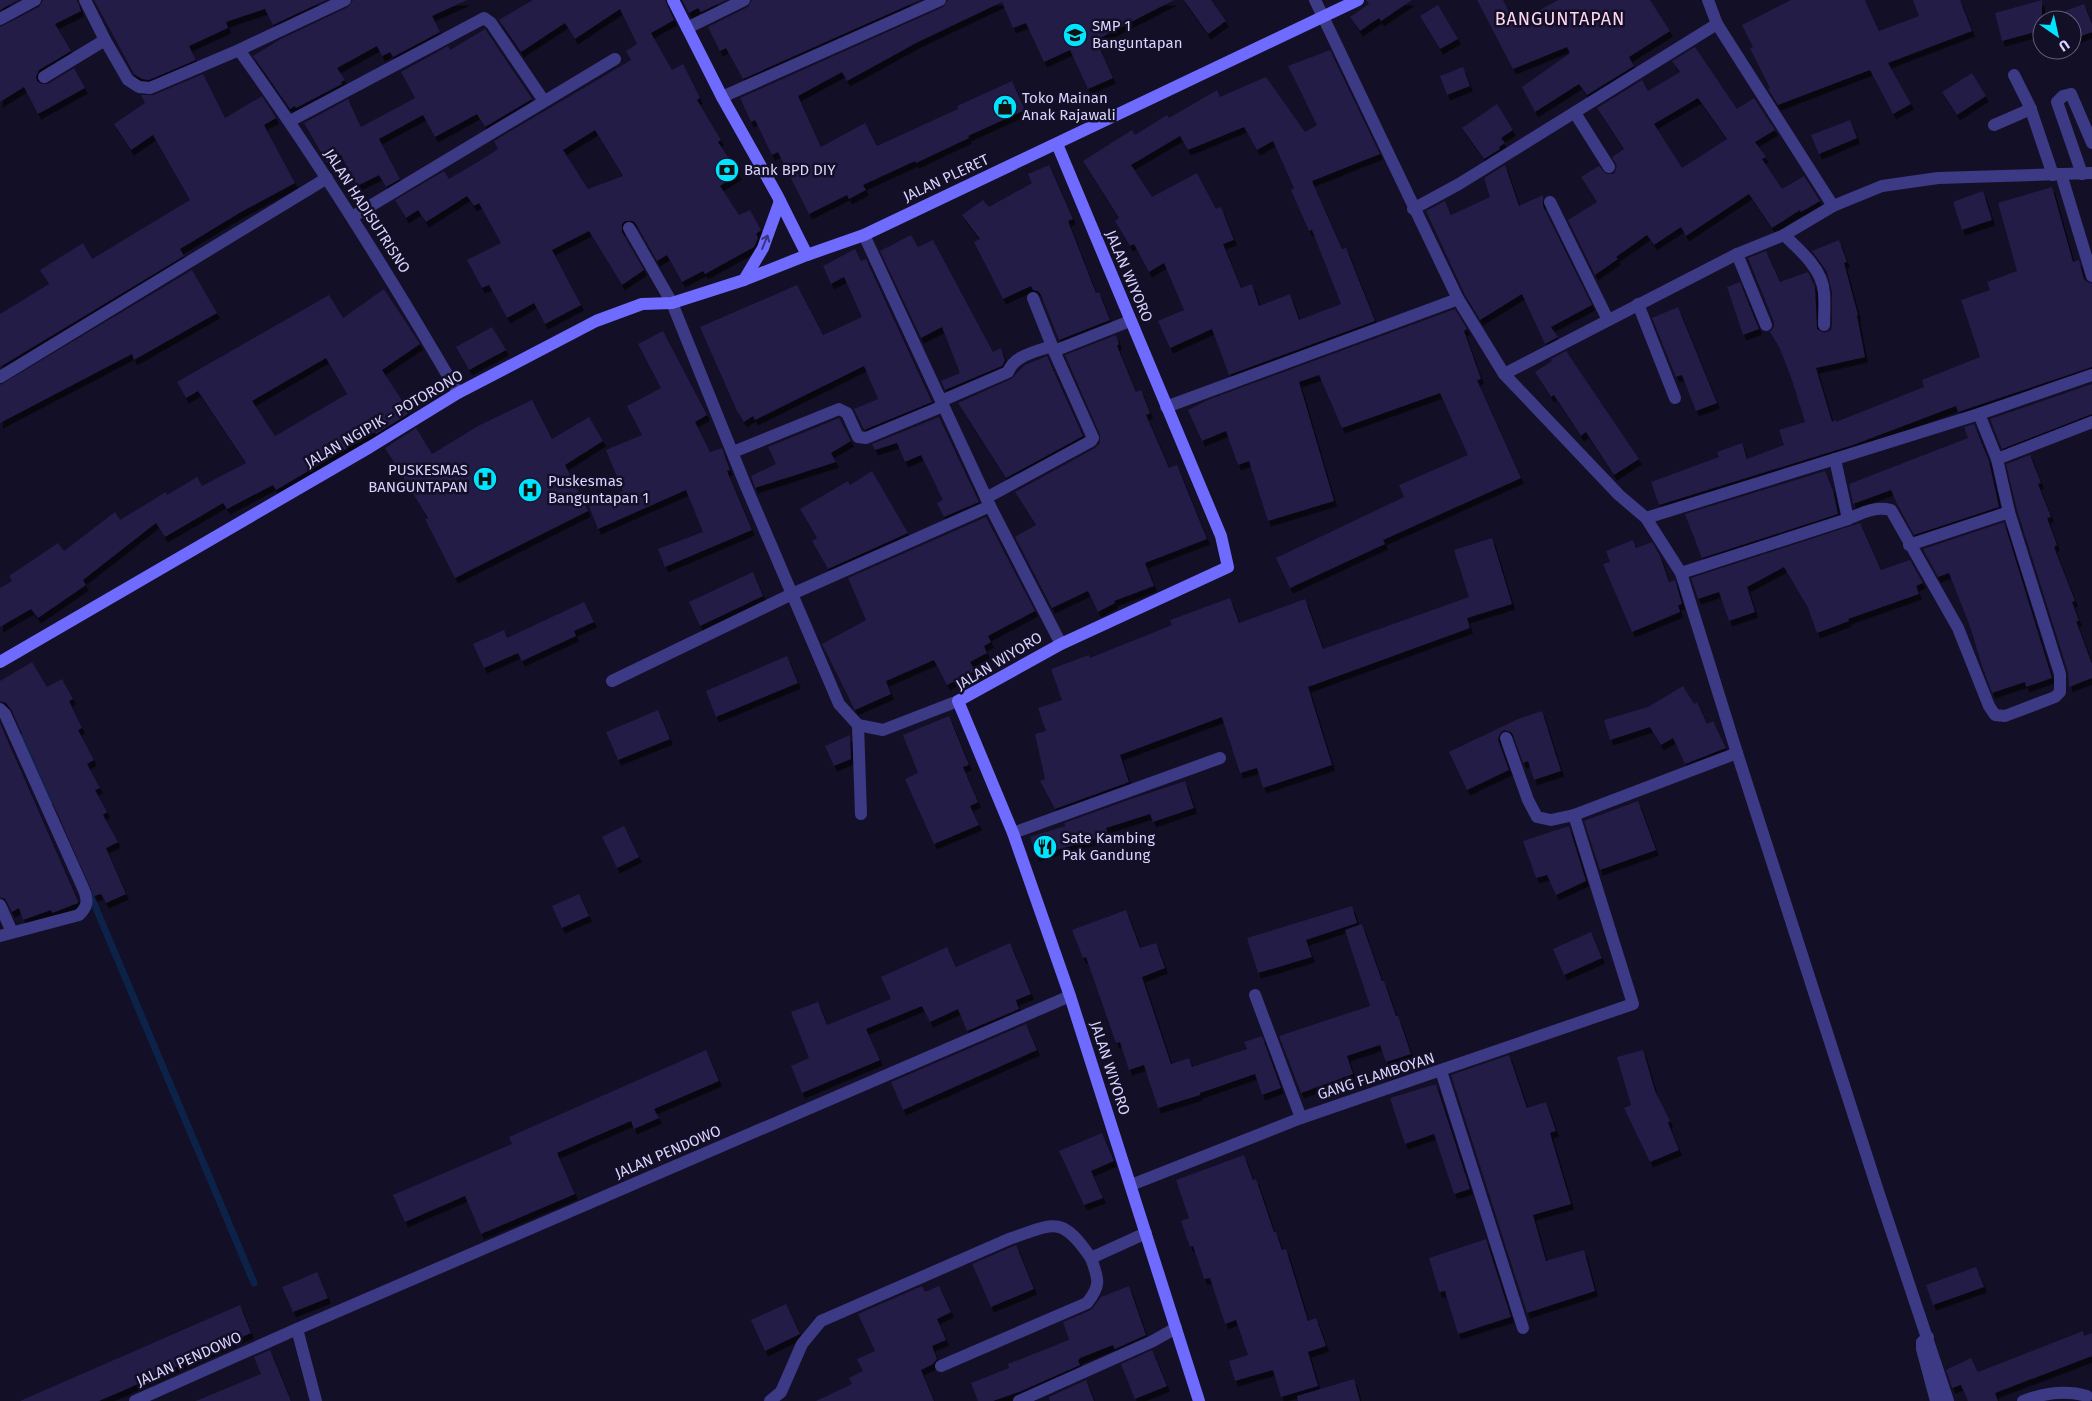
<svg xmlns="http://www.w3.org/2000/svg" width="2092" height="1401" viewBox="0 0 2092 1401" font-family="'Fira Sans',sans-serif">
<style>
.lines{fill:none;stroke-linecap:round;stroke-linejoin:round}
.stream{stroke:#0c2248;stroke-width:7}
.building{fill:#241b47;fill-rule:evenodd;filter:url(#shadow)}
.street{stroke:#3d3a85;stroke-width:12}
.secondary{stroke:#6f6bff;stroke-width:12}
.oneway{stroke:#38347d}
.labels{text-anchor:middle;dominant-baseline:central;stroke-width:5;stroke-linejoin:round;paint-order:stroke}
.poi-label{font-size:15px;fill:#d9d4ff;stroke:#130f26;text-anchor:start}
.street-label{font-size:15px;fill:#d9d4ff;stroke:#130f26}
.quarter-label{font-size:18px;letter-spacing:1px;fill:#ffd6f0;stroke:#130f26}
</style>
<defs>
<filter id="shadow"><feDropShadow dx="3" dy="5.5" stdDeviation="0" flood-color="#0009"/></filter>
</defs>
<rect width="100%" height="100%" fill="#130f26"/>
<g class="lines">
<g class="stream">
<path d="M24,737L51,801"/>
<path d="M90,894L254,1283"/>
</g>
</g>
<g class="building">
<path d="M0,0H18L0,10Z"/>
<path d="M43,0H77L81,11L55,24L71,51L39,70L36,77L37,81L41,84H48L74,68L85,88L38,114L24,87L0,102V27L39,7Z"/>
<path d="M94,0H326L273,25L265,9L226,22L228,28L189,46L196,60L149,80L142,79L134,74Z"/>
<path d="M353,0H467L432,16L440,32L393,57L390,52L382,56L377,46L337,68L345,80L341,82L342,84L296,108L295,106L290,109L253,56L281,39L348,7Z"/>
<path d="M533,0H665L674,20L651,33L672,70L683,64L700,98L697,100L721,140L718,142L739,174L720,186L739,215L750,210L761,230L756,234L758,238L754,247L705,274L703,271L682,282L667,255L657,261L636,224L633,221H625L622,224V232L644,270L622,285L589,231L552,250L581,305L545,324L534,303L507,318L489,285L482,288L467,260L501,243L479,203L474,206L467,196L426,222L418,210L406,218L395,200L444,171L449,179L481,160L498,149L494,141L631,60L626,51L637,44L620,9L575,39L565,23L521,52L499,20ZM595,130L623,176L588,189L563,150Z"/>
<path d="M682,0H726L701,12L698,8L689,13Z"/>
<path d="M752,0H920L743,79L726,48L720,51L708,27L748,7Z"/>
<path d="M948,0H1174L1096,40L1113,78L1088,89L1070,50L1044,62L1026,23L1013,28L1002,2L918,42L847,81L842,72L798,96L821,147L865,123L877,146L958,109L957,106L1012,81L1025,110L968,136L969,138L916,163L915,161L863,185L866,190L849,199L847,195L809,214L778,152L772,155L755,120L751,122L740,98L943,7Z"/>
<path d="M1184,0H1211L1226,21L1208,34Z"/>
<path d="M1366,0H1412L1381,21L1379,18L1360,31L1350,17L1369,4Z"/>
<path d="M1477,0H1503L1515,24L1558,0H1650L1670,31L1629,57L1634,66L1587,95L1579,84L1535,112L1522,87L1570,53L1567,47L1513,69Z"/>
<path d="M1791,0H1865L1879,31L1919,16L1913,0H1960L1972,31L1888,63L1911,104L1893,114L1870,70L1778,105L1768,89L1770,88L1750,48L1753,47L1742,25Z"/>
<path d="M2042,0V30L2002,41L1995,13Z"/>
<path d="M2084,4L2092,24V32L2076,38L2072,28V20H2069L2065,11Z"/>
<path d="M1438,5L1458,39L1440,49L1420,16Z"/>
<path d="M485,29L532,99L485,127L477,114L435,137L423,115L379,139L400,179L386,187L379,175L357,186L341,155L327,163L304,123L348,99L361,127L415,98L401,72L448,46L450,50Z"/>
<path d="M1695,47L1737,109L1754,98L1775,130L1755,142L1766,157L1762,159L1782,189L1804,176L1820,201L1801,212L1800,210L1772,228L1749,194L1686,236L1681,227L1654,245L1647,235L1616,257L1618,259L1595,275L1568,220L1597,202L1581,177L1599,166L1606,174H1614L1617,166L1612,157L1624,149L1597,108L1642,80L1648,91L1680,72L1672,61ZM1698,98L1727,139L1682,168L1654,124Z"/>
<path d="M1330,50L1380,154L1312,181L1342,249L1346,248L1375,321L1229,375L1212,329L1170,348L1158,321L1184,310L1164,263L1149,272L1134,244L1130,246L1115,221L1119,218L1083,161L1132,130L1135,135L1167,115L1169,118L1217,90L1220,97L1266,77L1305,132L1317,125L1288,66ZM1244,127L1257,150L1273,141L1294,188L1291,190L1309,231L1312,230L1341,304L1299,320L1290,294L1259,306L1252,284L1241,288L1223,244L1234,240L1221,207L1216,209L1197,173L1152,197L1131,165L1180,136L1188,150Z"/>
<path d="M1463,67L1470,86L1447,95L1440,76Z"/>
<path d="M1972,73L1986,96L1957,115L1942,92Z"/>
<path d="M203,74L225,118L262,96L276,118L264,125L295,183L241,212L180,249L184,256L0,367V314L49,284L40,270L83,243L92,259L190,200L153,135L131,150L114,124L145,103L141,95H153Z"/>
<path d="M1497,104L1513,130L1501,138L1505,143L1499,147L1500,149L1484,159L1462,128Z"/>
<path d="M1850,120L1857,138L1819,154L1811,135Z"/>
<path d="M1049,165L1073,219L1068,221L1096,293L1099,292L1110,320L1059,340L1041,295L1038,291L1033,290L1031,286L1003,299L974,242L980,239L962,215L983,200L989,207L1032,183L1028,174Z"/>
<path d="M1505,165L1519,206L1543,195V206L1592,305L1551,327L1558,337L1545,344L1522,294L1480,320L1465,295L1426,211L1445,201L1451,215L1490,197L1484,178Z"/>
<path d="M2052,187L2073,262L2079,260L2084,279L2087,282L2092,284V367L1958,412L1956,406L1853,445L1659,505L1651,482L1719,457L1717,452L1742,443L1747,459L1784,445L1779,430L1805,422L1792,380L1780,349L1770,332L1774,327V322L1748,258L1766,251L1780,282L1808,272L1815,287L1817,329L1824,333L1831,330L1832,326V292L1827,272L1812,251L1839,240L1847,262L1844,263L1858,315L1857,316L1865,357L1816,368L1832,422L1836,420V422L1924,387L1922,380L1980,357L1961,300L1990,290L1987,282L2017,271L1998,203Z"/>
<path d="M1983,191L1992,220L1962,230L1953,202Z"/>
<path d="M911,235L918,247L933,240L993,352L1001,348L1005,360L1002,366L945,390L941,381L960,373L942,327L921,338L880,251Z"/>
<path d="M855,249L861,261L866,259L932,402L864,430L854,409L878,399L864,366L755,420L753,416L744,422L737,411L700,327L797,285L823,335L862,317L844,277L831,284L823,266Z"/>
<path d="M192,270L217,313L134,360L132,354L0,423V385Z"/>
<path d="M1740,282L1759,329L1743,335L1727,287Z"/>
<path d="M384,289L420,344L382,370L407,408L405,409L408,414L376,434L375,432L276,490L273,485L227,509L223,503L165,537L156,523L83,580L86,585L38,618L31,609L0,627V588L12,581L9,576L58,543L64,551L115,512L120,520L166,492L167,495L197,477L202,486L246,463L198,391L186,398L177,382L329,295L343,318ZM326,358L347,394L275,436L252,401Z"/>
<path d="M1678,307L1717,403L1696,411L1682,375L1676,377L1652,318Z"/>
<path d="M1455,309L1467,329L1464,331L1481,379L1477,380L1521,478L1383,540L1385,544L1290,588L1276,558L1404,497L1399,485L1468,455L1440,393L1342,428L1319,375L1299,382L1334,501L1268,521L1249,461L1238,465L1226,431L1202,441L1188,410L1210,399Z"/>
<path d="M492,327L506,350L469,370L456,347Z"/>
<path d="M663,331L707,415L695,422L710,452L722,448L730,470L727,471L752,530L665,567L658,549L703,532L686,490L598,529L589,506L623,491L606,450L642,435L627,406L661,388L638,344Z"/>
<path d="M1116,335L1119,344L1117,346L1136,392L1141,390L1150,413L1146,415L1169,468L1177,465L1207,539L1145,563L1154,586L1114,601L1115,603L1098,612L1088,591L1052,608L1015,537L1036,525L1015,492L1095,448L1100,443V435L1065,355Z"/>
<path d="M1566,351L1639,459L1614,475L1586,432L1581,436L1554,395L1551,397L1535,372L1552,361L1551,359Z"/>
<path d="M1047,356L1083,436L1006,478L958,403L1011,379L1025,365Z"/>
<path d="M2092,384V414L2002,449L1990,419Z"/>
<path d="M532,400L552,439L589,417L603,441L565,465L588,511L455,578L425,519L428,518L385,448L416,428L432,454L478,426Z"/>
<path d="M939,417L979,502L944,517L937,503L943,500L921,455L905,462L897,443L875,450L872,444Z"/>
<path d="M839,418L851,441L831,453L836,462L755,488L751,476L776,464L768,447Z"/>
<path d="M1974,424L1989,461L1999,507L1914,535L1897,504L1891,490L1853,504L1849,484L1968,438L1964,427Z"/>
<path d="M2030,455L2041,483L2038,484L2051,517L2047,518L2057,545L2054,547L2075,601L2072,602L2079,621H2076L2092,664V678L2069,687L2068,672L2017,510L2006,464Z"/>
<path d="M872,471L908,533L828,569L812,541L817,538L800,509L848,481L850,485Z"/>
<path d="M1825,471L1833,490L1838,514L1702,558L1685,514Z"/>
<path d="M986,517L1035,611L988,636L991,642L984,646L987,653L970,662L975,671L947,685L934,660L886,681L891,694L855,710L822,644L866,620L848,578Z"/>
<path d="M2004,522L2052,678L2026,687L2025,682L1992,693L1981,663L1971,629L1949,573L1938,577L1923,549Z"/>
<path d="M1860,523L1881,570L1910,560L1923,583L1916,586L1919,594L1848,619L1849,621L1817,633L1808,608L1784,567L1747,587L1755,612L1729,621L1719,592L1698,599L1691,578Z"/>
<path d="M1492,538L1512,604L1467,618L1470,628L1308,687L1332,765L1263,788L1257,768L1240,773L1222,717L1120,755L1129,782L1055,809L1040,781L1045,779L1035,734L1046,731L1038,708L1062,700L1051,669L1089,655L1090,658L1172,625L1170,620L1230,598L1239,623L1305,599L1323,649L1469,597L1454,550Z"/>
<path d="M1633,540L1636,548L1652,542L1660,556L1669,582L1675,580L1682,604L1678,605L1680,612L1632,632L1603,564L1610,562L1606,551Z"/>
<path d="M753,572L763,596L700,626L689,602Z"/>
<path d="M584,602L594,622L574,631L576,636L522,661L518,653L484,668L473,644L504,630L507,638Z"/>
<path d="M787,656L798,683L716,717L706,691Z"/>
<path d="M32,662L47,687L62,679L73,699L69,701L82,728L78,730L94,760L87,764L100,788L95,790L107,812L103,815L118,842L106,848L126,894L106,903L101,894L94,896L12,711L6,703L0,701V681Z"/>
<path d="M1683,686L1694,704L1697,702L1707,724L1713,721L1726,748L1685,764L1673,738L1661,745L1650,727L1610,740L1604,720L1648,707Z"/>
<path d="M658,710L670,739L618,760L606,732Z"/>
<path d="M1542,711L1561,771L1534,780L1528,761L1523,763L1513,735L1511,732L1504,730L1500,733L1498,740L1509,770L1467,790L1449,752L1518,719Z"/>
<path d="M949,716L969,765L963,767L978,802L970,806L979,825L934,844L905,779L918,773L903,735Z"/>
<path d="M0,723L78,901V903L52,913L51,910L23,920L19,908L12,912L5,899L0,897Z"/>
<path d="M850,735L851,759L834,766L825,746Z"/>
<path d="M1185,781L1194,808L1153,822L1150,814L1106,828L1108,835L1036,856L1030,837L1065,826L1064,823L1134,798Z"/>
<path d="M1638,801L1656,850L1600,870L1584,821Z"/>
<path d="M624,826L639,857L617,868L602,837Z"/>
<path d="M1569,826L1586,881L1556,895L1547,875L1536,878L1523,841Z"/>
<path d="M579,894L589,916L562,928L552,906Z"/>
<path d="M1352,906L1357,923L1306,940L1312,957L1258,973L1247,938Z"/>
<path d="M1126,910L1140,948L1156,943L1165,968L1142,977L1171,1064L1189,1058L1192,1067L1247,1049L1244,1042L1262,1036L1281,1088L1262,1095L1255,1074L1200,1093V1095L1158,1108L1144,1065L1129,1070L1120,1042L1116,1043L1086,957L1083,958L1072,930Z"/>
<path d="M1362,924L1382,981H1384L1396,1016H1398L1411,1054L1386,1062L1380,1045L1347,1056L1353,1074L1301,1093L1279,1036L1370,1006L1345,930Z"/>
<path d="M1591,932L1602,958L1564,975L1553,949Z"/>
<path d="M1010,943L1031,994L1016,1000L1019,1009L967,1031L958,1009L930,1022L922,1006L866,1029L880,1060L802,1093L791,1066L809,1058L791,1012L818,1002L827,1025L891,999L881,977L947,947L956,967Z"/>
<path d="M1026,1024L1037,1050L903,1110L891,1082Z"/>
<path d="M706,1050L719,1081L654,1109L659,1118L634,1129L631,1121L557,1153L575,1194L481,1234L465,1196L405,1222L393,1195L512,1144L509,1137Z"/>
<path d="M1643,1050L1655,1091L1670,1121L1668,1123L1679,1150L1650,1162L1624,1108L1631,1105L1617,1057Z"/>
<path d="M1509,1055L1527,1108L1546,1102L1556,1131L1550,1133L1571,1204L1533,1215L1546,1261L1584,1250L1595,1291L1527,1313L1451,1075Z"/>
<path d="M1436,1084L1470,1189L1454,1194L1434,1134L1405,1144L1390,1098Z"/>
<path d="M1102,1133L1114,1161L1091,1171L1103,1198L1084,1205L1059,1151Z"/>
<path d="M1244,1155L1253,1180L1256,1179L1274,1232H1276L1282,1250L1286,1249L1308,1321L1316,1318L1326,1346L1308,1352L1318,1386L1281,1397L1273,1370L1235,1381L1229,1361L1248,1355L1236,1320L1225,1324L1210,1278L1204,1279L1193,1246L1190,1247L1181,1221L1189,1218L1176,1180Z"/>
<path d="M1486,1239L1511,1317L1458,1334L1445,1291L1439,1292L1429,1258Z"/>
<path d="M1016,1245L1034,1289L991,1307L972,1264Z"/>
<path d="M1976,1267L1984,1287L1933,1305L1926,1285Z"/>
<path d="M317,1272L328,1298L293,1312L282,1287Z"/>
<path d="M922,1286L925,1292L939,1286L951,1312L937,1319L946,1340L932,1346L937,1359L933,1364L921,1370L934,1401H816L852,1384L849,1378L863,1371L857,1359L875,1351L858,1314Z"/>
<path d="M1129,1286L1146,1335L1115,1349L1113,1345L1080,1358L1078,1361L1080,1365L1019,1392L993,1401H978L971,1383L1009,1368L1008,1364L1069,1340L1063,1322L1091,1310L1101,1297Z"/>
<path d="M786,1304L800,1334L765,1351L751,1320Z"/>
<path d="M240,1305L251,1333L120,1392L99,1401H20Z"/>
<path d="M2083,1331L2084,1336L2092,1333V1356L1995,1393L1998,1401H1968L1961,1385L1952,1388L1946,1370L1971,1358L1978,1372Z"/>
<path d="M270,1350L291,1401H196L261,1374L254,1357Z"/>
<path d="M1152,1350L1167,1386L1135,1399L1121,1364Z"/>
<path d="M1354,1379L1360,1401H1298L1297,1396Z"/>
<path d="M1086,1380L1094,1401H1050L1049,1397Z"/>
</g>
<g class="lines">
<g class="street">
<path d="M85,0L105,40L128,80L139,87L150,88L239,50L345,0"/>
<path d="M1315,0L1458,299L1504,374L1619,495L1646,518L1681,573L1737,753L1879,1194L1948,1401"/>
<path d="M1708,0L1717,24L1833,206"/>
<path d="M0,19L35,0"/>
<path d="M687,28L744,0"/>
<path d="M239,50C319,161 390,276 458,393"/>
<path d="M2014,75L2030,107L2053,175"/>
<path d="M44,77L105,40"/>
<path d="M722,97L940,0"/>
<path d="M1575,113L1609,167"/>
<path d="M290,121L484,18L491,23L544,101"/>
<path d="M1994,125L2031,109"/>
<path d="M2061,174L2092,276"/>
<path d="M2082,174L2057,102L2063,96L2071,94L2092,143"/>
<path d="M1550,202L1608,320"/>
<path d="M1413,209L1459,184L1717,24"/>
<path d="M352,217L615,59"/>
<path d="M629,228L672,303L745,484L839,704L858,725L883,730L958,701"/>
<path d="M864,235L990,506L1061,644"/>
<path d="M1784,235C1800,250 1823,270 1824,293C1825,304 1824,315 1824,325"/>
<path d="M1737,254L1766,325"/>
<path d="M1033,298L1054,351"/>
<path d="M1638,304L1675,398"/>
<path d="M1504,374L1737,254L1784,235L1833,206L1882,186L1938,178L2092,173"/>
<path d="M0,377L327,178"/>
<path d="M941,401L1008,372C1014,355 1036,352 1051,346"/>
<path d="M1166,407L1458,299"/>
<path d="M733,452L839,409L847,413L858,437L866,438L943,406"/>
<path d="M1997,459L2092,422"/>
<path d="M986,498L1091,441L1093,438L1054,351L1130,321"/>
<path d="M1646,518L1835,459"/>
<path d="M1848,519C1862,513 1875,506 1891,510L1958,628L1989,706L1995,715L2005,716L2055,697L2060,692V674L2009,512L1997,459L1979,414"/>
<path d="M1909,545L2009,512"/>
<path d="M1681,573L1848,519L1835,459L1979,414L2092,375"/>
<path d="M612,681L792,594L990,506"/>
<path d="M0,709L5,714L84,890C88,901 88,906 79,915L0,936"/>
<path d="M858,725L861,814"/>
<path d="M1506,738L1528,800L1537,817L1551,820L1574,815L1737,753"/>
<path d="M1013,833L1220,758"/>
<path d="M0,905L12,932"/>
<path d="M1255,995L1301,1118"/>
<path d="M1441,1071L1523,1328"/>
<path d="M1131,1185L1301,1118L1633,1004L1574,815"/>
<path d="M297,1329L316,1401"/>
<path d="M1928,1337L1922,1342V1349L1936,1401"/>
<path d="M941,1366L1087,1303C1102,1284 1098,1279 1091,1258"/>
<path d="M135,1401L297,1329L1070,996"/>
<path d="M770,1401L781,1392L802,1344L821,1321L1009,1239C1054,1224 1061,1214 1091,1258L1146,1233"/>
<path d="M1019,1401L1153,1341L1176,1328"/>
<path d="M2023,1401C2044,1393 2066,1390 2087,1396"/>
</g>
<g class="secondary">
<path d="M673,0L722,97L777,195L807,255"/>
<path d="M1057,144L1221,536L1228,567L1061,644L958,701L1013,833L1070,996L1199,1401"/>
<path d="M744,280L763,248L780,201"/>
<path d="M0,662L370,447L458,393L596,321L642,304L672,303L744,280L807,255L864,235L1358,0"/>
</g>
</g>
<defs><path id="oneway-shaft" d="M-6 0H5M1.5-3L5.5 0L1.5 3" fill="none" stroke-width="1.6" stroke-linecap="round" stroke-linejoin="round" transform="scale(1.25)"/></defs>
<use class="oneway" href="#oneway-shaft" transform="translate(765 242) rotate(-68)"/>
<defs>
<g id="school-disc" transform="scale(1.25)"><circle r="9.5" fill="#00e5ff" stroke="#130f26"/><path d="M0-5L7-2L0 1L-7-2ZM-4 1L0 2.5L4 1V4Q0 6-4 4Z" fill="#111"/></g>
<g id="shop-disc" transform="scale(1.25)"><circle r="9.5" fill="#00e5ff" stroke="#130f26"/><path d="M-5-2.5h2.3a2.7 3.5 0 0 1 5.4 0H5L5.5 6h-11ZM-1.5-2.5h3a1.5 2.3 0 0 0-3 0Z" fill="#111"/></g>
<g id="bank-disc" transform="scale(1.25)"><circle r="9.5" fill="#00e5ff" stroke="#130f26"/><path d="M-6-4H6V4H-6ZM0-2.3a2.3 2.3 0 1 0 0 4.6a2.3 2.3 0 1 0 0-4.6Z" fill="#111"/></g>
<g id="hospital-disc" transform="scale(1.25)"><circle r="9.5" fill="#00e5ff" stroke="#130f26"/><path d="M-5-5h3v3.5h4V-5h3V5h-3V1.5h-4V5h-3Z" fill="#111"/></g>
<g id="restaurant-disc" transform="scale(1.25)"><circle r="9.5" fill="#00e5ff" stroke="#130f26"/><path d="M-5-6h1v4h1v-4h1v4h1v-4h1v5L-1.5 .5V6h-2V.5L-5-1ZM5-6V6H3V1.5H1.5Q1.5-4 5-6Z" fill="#111"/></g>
</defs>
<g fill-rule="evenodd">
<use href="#school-disc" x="1075" y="35"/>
<use href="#shop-disc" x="1005" y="107"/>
<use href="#bank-disc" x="727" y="170"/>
<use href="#hospital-disc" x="485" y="479"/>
<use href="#hospital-disc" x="530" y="490"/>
<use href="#restaurant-disc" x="1045" y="847"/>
</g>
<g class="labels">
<g class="poi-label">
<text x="1092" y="26">SMP 1<tspan x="1092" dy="17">Banguntapan</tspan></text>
<text x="1022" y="98">Toko Mainan<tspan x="1022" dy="17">Anak Rajawali</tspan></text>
<text x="744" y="170">Bank BPD DIY</text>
<text x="468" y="470" text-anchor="end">PUSKESMAS<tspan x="468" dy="17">BANGUNTAPAN</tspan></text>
<text x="548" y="481">Puskesmas<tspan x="548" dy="17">Banguntapan 1</tspan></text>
<text x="1062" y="838">Sate Kambing<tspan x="1062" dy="17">Pak Gandung</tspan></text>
</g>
<g class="street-label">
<text transform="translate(946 178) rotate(-25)">JALAN PLERET</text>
<text transform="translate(367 211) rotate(57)">JALAN HADISUTRISNO</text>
<text transform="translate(1129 276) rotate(67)">JALAN WIYORO</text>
<text transform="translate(384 419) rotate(-30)">JALAN NGIPIK - POTORONO</text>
<text transform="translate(999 661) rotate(-31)">JALAN WIYORO</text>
<text transform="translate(1110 1068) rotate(72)">JALAN WIYORO</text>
<text transform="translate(1376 1076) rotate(-18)">GANG FLAMBOYAN</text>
<text transform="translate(668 1152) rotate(-23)">JALAN PENDOWO</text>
<text transform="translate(189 1359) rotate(-24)">JALAN PENDOWO</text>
</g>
<g class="quarter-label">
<text x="1560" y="19">BANGUNTAPAN</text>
</g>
</g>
<g transform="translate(2057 35) rotate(146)"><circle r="24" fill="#130f26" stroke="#625e7d"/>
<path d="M0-4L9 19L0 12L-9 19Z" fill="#00e5ff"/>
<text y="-8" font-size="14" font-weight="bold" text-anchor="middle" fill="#d9d4ff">U</text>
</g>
</svg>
